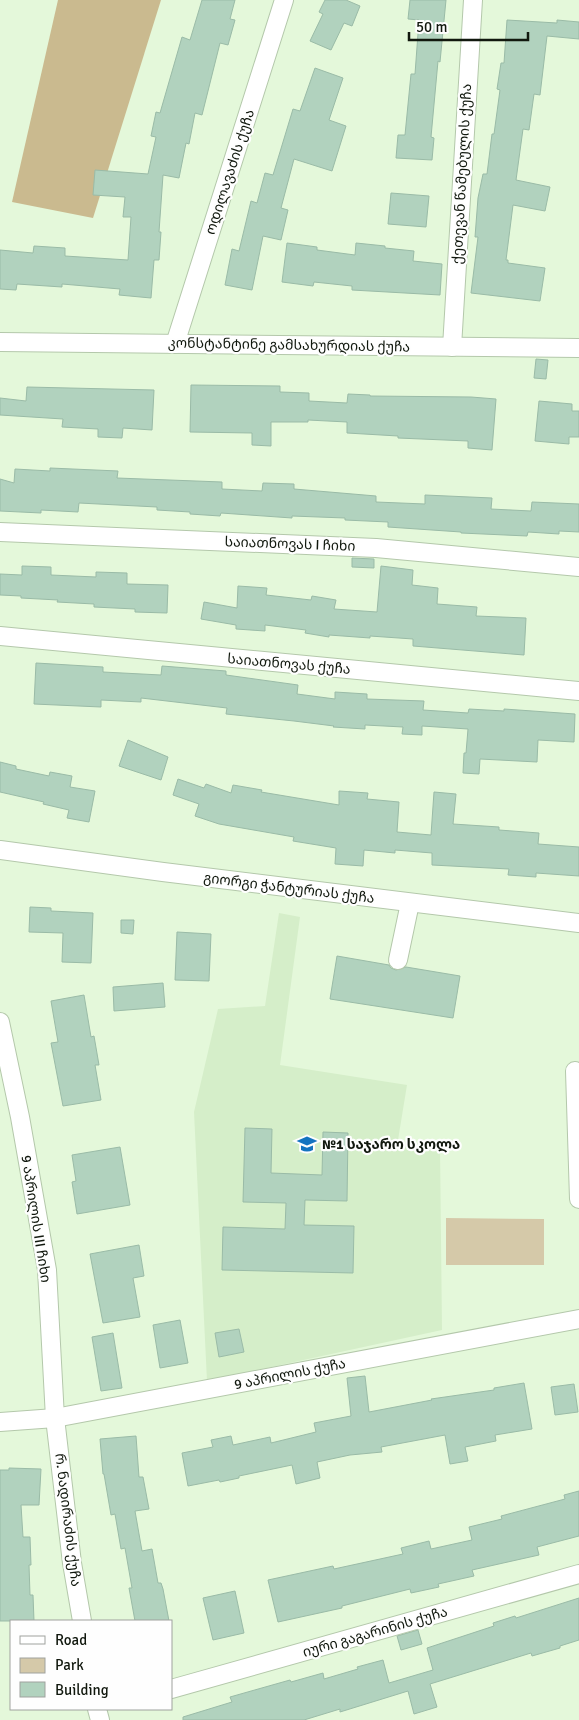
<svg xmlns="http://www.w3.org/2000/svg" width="579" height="1720" viewBox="0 0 579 1720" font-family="Signika,'Noto Sans Georgian',sans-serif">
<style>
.built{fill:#d5eec9}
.green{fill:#d5c9a9}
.forest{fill:#caba8f}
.building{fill:#b1d2be;stroke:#9abba7}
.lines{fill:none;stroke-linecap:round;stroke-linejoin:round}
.minor-casing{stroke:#b4c8ab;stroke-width:20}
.minor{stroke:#fff;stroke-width:18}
.labels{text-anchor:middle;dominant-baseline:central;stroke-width:4.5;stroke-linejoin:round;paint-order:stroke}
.street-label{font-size:14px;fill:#11180e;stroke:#fefefe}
.poi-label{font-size:14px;font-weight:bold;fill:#11180e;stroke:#fefefe;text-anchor:start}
</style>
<rect width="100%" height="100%" fill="#e4f8da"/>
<path class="built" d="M279,913L300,917L280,1065L407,1085L398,1140L440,1148L442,1330L207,1381L194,1112L218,1009L265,1006Z"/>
<path class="green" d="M446,1218L544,1219V1265H446Z"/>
<path class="forest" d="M58,0H161L93,218L12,202Z"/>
<g class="building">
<path d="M202,0H235L230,19L235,20L228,45L220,43L202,115L195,113L189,144L186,143L179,178L163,175L159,232H161L159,260H154L151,298L119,295L120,289L62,284V287L17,284L16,290L0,289V250L33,253L34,246L65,248V256L128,260L131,217H123L125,197L93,195L95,170L148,174L156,137L151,136L156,112L160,113L182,37L190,40Z"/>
<path d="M325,0H346L360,6L352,26L344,23L331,50L310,41L323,14L319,12Z"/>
<path d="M410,0H446L440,62L438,61L431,137L434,138L432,160L396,158L398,135H405L411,74H415L419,20L408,19Z"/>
<path d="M507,20L557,23V20L579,22V39L547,36L540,95L534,94L529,130L523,129L516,180L550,187L545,211L513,205L506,260H508V263L545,268L540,301L471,293L478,237H475L478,198L483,174H487L492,134H494L500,90L497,89L501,63H504Z"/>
<path d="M315,68L343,78L329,120L346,126L332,171L294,159L281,208L288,210L281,240L263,236L252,290L225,285L232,249L239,251L251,201L257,203L265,173L273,175L293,109L300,111Z"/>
<path d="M391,193L429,196L426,227L388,224Z"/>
<path d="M287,243L317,247V250L355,255L356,243L385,246V248L414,251L413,261L442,264L440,295L352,290V286L314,282L313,286L282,282Z"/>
<path d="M536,359L548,360L546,379L534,378Z"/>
<path d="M191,385L280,386V392L309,393V401L347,403L348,394L370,395V396L471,397L496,399L492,450L468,448V441L398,438V436L347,433V422L308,420V422H271V446L252,445V433L190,432Z"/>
<path d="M27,387L154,390L152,430L123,428L122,438L98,437V429L62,427L63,419L0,415V398L26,401Z"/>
<path d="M539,401L572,404V411H579V437H569V444L535,441Z"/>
<path d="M50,468L118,471L117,478L222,482V489L262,491L263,483L294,484V489L376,496V502L425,504V495L492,498L491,509L531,511L532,502L579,504V532L559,531V534L528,532L527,536L461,533V532L388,527V522L345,520V518L292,516V518L221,513L220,516L190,514V512L157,510V507L79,503L78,512L41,510V513L0,511V479L14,483L15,469L50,471Z"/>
<path d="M352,558L374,559V568L352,567Z"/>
<path d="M22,566L51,567V575L96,577V572L127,573V584L168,585L167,613L135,612V609L94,607V604L57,602L58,600L21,598V596L0,595V574L22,575Z"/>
<path d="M381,566L413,570L412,585L438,588L437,604L477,607L476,616L526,618L524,655L413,646V639L370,636V638L329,635V637L305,633L306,630L265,625V631L236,629V625L201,619L204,602L237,608L238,586L267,588L266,595L311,600L312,596L336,600L334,609L377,612Z"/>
<path d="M36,663L103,667V672L161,675L162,666L226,671V675L298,685L297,694L335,699V692L367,694V699L424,701L423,710L468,713L469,709L504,711V709L575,714L574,742L538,740L537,762L480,759L479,774L463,773L464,753H466L468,729L422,726V735L402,734L403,727L365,725V729L333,727L334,726L294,721L226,714L227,708L141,698V702L101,700V707L34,704Z"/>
<path d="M128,740L168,757L161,780L119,766Z"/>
<path d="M0,762L16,766V769L49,776L50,772L72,776L70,787L95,791L89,822L67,818L69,810L43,804L44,802L0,792Z"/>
<path d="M178,779L204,788L206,784L231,793L233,785L262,790L261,792L339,805V791L368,793L367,799L399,802L397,832L431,835L434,792L456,794L453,824L499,827V830L539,833L538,844L579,847V876L536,873V877L508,875L509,869L432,865V853L395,850V853L364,850L363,866L335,864L336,848L293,841L294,837L219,824L195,816L199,804L173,795Z"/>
<path d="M30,907L51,908V911L93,913L91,963L62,962L63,933L29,932Z"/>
<path d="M121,920H134L133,934L121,933Z"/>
<path d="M177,932L211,934L209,981L175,980Z"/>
<path d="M337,956L389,965L391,968L396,970L406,967L460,976L453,1018L330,999Z"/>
<path d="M163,983L165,1007L114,1011L113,987Z"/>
<path d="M84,995L91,1037L94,1036L99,1065H95L101,1100L63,1106L51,1043L58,1042L51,1001Z"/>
<path d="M245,1128L272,1129L271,1173L322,1175L323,1132L348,1133L347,1201L305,1200L304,1225L354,1226L353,1273L222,1270L223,1227L285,1229L286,1203L243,1202Z"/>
<path d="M120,1147L130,1205L77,1214L72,1182L76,1181L72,1155Z"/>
<path d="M139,1245L144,1276L133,1278L140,1317L103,1323L90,1254Z"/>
<path d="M180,1320L188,1363L160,1368L153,1325Z"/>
<path d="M239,1329L244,1352L219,1357L215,1333Z"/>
<path d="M113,1333L122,1388L101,1391L92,1337Z"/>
<path d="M365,1376L369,1412L432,1400L431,1399L494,1390V1388L524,1383L532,1429L495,1435L496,1441L465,1447L468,1461L450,1464L445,1435L381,1447L382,1452L350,1455L317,1462L320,1478L296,1484L292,1465L239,1476V1478L220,1482L219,1480L188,1486L182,1453L213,1447L211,1440L231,1436L233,1445L270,1437L271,1443L316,1432L314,1423L351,1416L347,1378Z"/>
<path d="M574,1384L578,1412L555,1415L551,1387Z"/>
<path d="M136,1436L139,1477H143L149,1509L135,1511L142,1551L152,1549L158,1583H161L163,1589L169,1621H135L129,1588H132L125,1548L121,1549L115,1514L111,1515L104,1474H103L100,1439Z"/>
<path d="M9,1468L41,1469L39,1505H21L23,1537H30L31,1565H29L30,1595H33L34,1621H0V1470H9Z"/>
<path d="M579,1491V1536L537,1547L539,1555L472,1570L474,1576L438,1584L439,1587L411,1593L410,1589L342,1606V1608L278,1622L268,1580L333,1566L334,1569L403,1554L401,1548L429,1541L431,1549L472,1540L469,1527L502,1519L501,1516L565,1499L564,1495Z"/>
<path d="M235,1591L244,1633L213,1640L203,1598Z"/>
<path d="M579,1598V1640L560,1646V1648L532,1656L531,1653L430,1684L437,1707L414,1714L408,1691L340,1712V1709L304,1720H183V1717L232,1702L230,1697L290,1680L291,1682L323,1673L324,1679L358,1669L357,1667L383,1660L389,1683L433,1670L427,1648L494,1626L493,1623L515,1616L516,1618Z"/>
<path d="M418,1630L422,1644L401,1650L397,1636Z"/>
</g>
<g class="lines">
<g class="minor-casing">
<g id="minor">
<path d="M0,342L579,348"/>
<path d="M175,344L284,0"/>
<path d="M452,347L473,0"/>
<path d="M0,532L376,548L579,567"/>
<path d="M0,636L579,691"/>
<path d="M0,850L163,872L579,923"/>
<path d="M398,960L410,903"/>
<path d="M0,1022L20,1117L47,1270L55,1418L72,1563L82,1621"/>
<path d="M575,1071L579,1199"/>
<path d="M0,1422L55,1418L579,1319"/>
<path d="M171,1689L579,1574"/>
<path d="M97,1709L100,1720"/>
</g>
</g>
<use href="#minor" class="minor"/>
</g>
<defs>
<g id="school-bare" transform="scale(1.5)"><path d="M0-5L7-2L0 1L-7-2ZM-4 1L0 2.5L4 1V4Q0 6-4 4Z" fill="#1474c0" stroke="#fefefe" stroke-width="2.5" paint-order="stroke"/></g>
</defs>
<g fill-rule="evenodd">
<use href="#school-bare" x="307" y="1144"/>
</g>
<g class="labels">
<g class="street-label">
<text transform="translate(230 172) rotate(-72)">ოდილავაძის ქუჩა</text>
<text transform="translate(462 174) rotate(-87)">ქეთევან წამებულის ქუჩა</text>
<text transform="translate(289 345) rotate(1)">კონსტანტინე გამსახურდიას ქუჩა</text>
<text transform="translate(290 544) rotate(2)">საიათნოვას I ჩიხი</text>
<text transform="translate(289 664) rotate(5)">საიათნოვას ქუჩა</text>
<text transform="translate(289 888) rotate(7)">გიორგი ჭანტურიას ქუჩა</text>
<text transform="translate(36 1219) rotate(81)">9 აპრილის III ჩიხი</text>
<text transform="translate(290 1374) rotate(-11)">9 აპრილის ქუჩა</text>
<text transform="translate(68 1520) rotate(83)">რ. ნადირაძის ქუჩა</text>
<text transform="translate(375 1632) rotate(-16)">იური გაგარინის ქუჩა</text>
</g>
<g class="poi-label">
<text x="322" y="1144">№1 საჯარო სკოლა</text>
</g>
</g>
<rect x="10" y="1620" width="162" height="90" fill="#fefefe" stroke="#9fa29e"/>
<rect x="20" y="1636" width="25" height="8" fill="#ffffff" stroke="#9fa29e"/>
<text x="55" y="1645" font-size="15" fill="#11180e">Road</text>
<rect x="20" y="1658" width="25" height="15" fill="#d5c9a9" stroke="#9fa29e"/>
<text x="55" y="1670" font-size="15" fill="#11180e">Park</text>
<rect x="20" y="1682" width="25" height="15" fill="#b1d2be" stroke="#9fa29e"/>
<text x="55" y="1695" font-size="15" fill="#11180e">Building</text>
<path d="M409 32v8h119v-8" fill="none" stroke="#11180e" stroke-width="2.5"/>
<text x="416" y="32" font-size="15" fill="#11180e" stroke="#fefefe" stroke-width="4" paint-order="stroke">50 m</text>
</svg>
